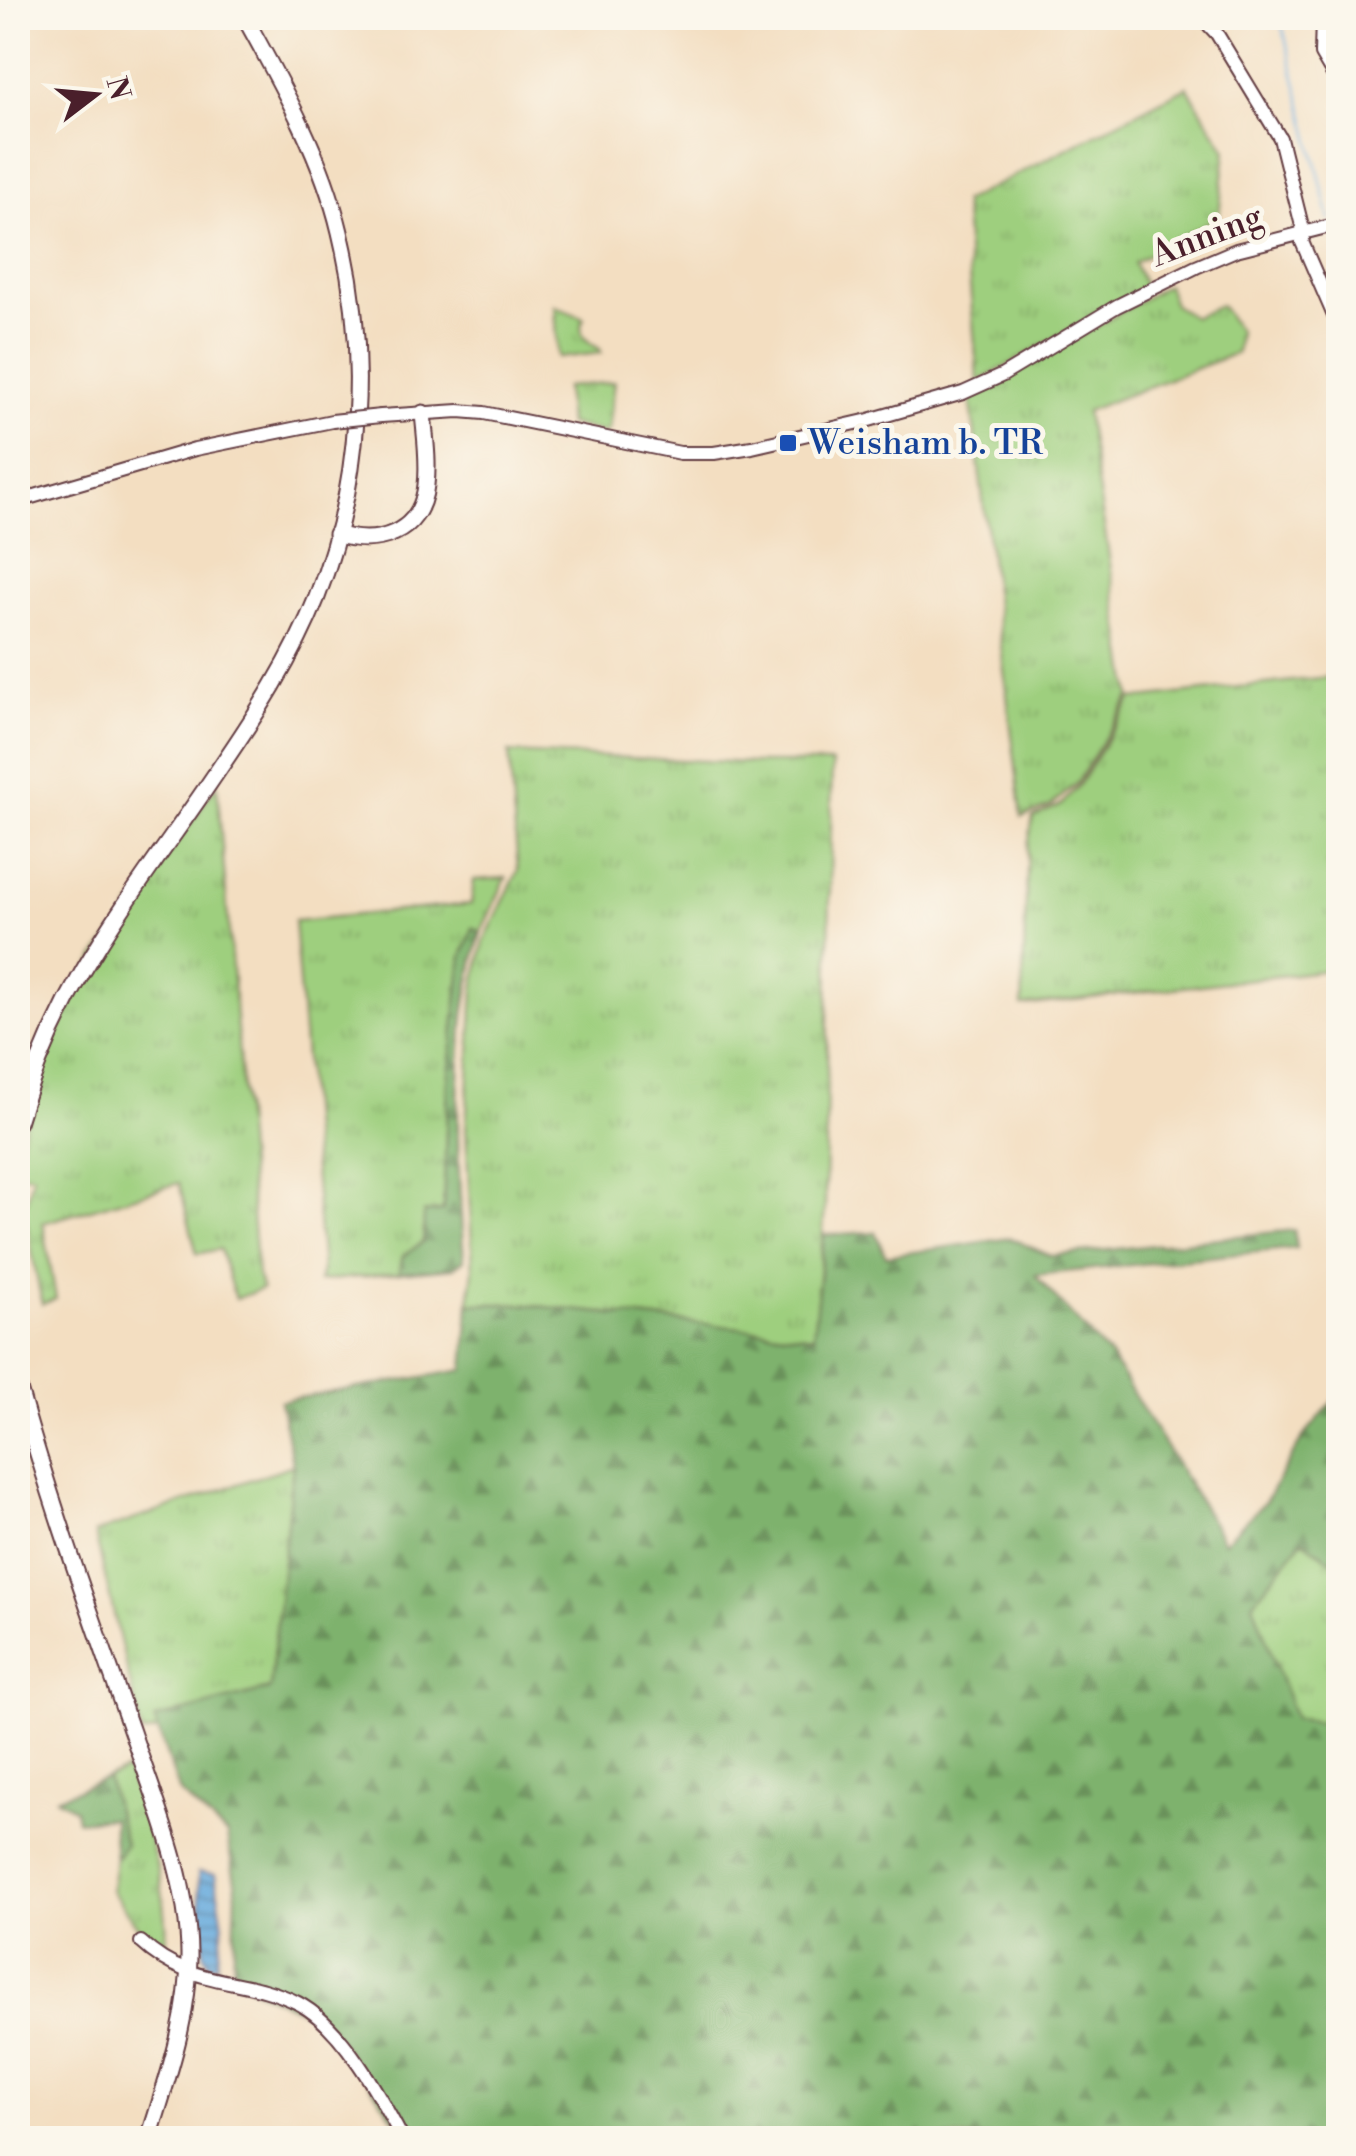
<svg xmlns="http://www.w3.org/2000/svg" width="1356" height="2156" viewBox="0 0 1356 2156" font-family="'Libre Bodoni',serif">
<style>
.grass{fill:url(#grass-tufts);stroke:#747754;stroke-width:2.5}
.forest{fill:url(#forest-firs);stroke:#64684c;stroke-width:2.5}
.water{fill:url(#water-rules);stroke:#596584;stroke-width:2.5}
.lines{fill:none;stroke-linecap:round;stroke-linejoin:round}
.stream{stroke:#68abdd;stroke-width:2.5}
.minor-casing{stroke:#633c42;stroke-width:16}
.major-casing{stroke:#633c42;stroke-width:19}
.minor{stroke:#fff;stroke-width:12}
.major{stroke:#fff;stroke-width:15}
.minor-bridge-casing{stroke:#633c42;stroke-width:16;stroke-linecap:butt}
.minor-bridge{stroke:#fff;stroke-width:12}
.transit-dot{fill:#1a4fb4;stroke:#fbf7ec;stroke-width:4}
.labels{text-anchor:middle;dominant-baseline:central;stroke-width:10;stroke-linejoin:round;paint-order:stroke}
.street-label{font-size:35px;fill:#4a1f2b;stroke:#fbf7ec}
.transit-label{font-size:35px;fill:#164399;stroke:#fbf7ec;text-anchor:start}
</style>
<defs>
<pattern id="grass-tufts" width="24" height="20" patternUnits="userSpaceOnUse" patternTransform="scale(2.5)"><rect width="24" height="20" fill="#9ecf7e"/><path d="M3 7l-1-3M5 7V3M7 7l1-3M15 17l-1-3M17 17v-4M19 17l1-3" fill="none" stroke="#8ab16d"/></pattern>
<pattern id="forest-firs" width="22" height="20" patternUnits="userSpaceOnUse" patternTransform="scale(2.5)"><rect width="22" height="20" fill="#7eb26d"/><path d="M5 1l3.5 6h-7zM16 11l3.5 6h-7z" fill="#69905a"/></pattern>
<pattern id="water-rules" width="6" height="5" patternUnits="userSpaceOnUse" patternTransform="scale(2.5)"><rect width="6" height="5" fill="#68abdd"/><path d="M0 2.5h6" fill="none" stroke="#588bb3"/></pattern>
</defs>
<rect width="100%" height="100%" fill="#fbf7ec"/>
<filter id="ink" filterUnits="userSpaceOnUse"><feTurbulence type="fractalNoise" baseFrequency=".01" numOctaves="2"/><feDisplacementMap in="SourceGraphic" scale="20" xChannelSelector="R" yChannelSelector="G"/><feConvolveMatrix kernelMatrix="1 2 1 2 8 2 1 2 1" color-interpolation-filters="sRGB"/></filter>
<filter id="wash" filterUnits="userSpaceOnUse"><feTurbulence type="fractalNoise" baseFrequency=".0048" numOctaves="4" result="noise"/><feDisplacementMap in="SourceGraphic" scale="40" xChannelSelector="R" yChannelSelector="G"/><feGaussianBlur stdDeviation="2.25" result="paint"/><feColorMatrix in="noise" values="0 0 0 0 0 0 0 0 0 0 0 0 0 0 0 0 0 1.4 0 .05"/><feComposite in="paint" operator="in"/></filter>
<g filter="url(#wash)">
<rect width="100%" height="100%" fill="#f3dec1"/>
<g class="grass">
<path d="M1187,87L1226,150L1219,216L1134,263L1145,287L978,382L963,202Z"/>
<path d="M1167,285L1174,305L1194,317L1220,305L1239,331L1236,353L1086,411L1131,696L1077,783L1051,806L1022,817L970,395L1034,363Z"/>
<path d="M555,306L584,318C575,332 588,343 600,349L601,353L558,358Z"/>
<path d="M614,382L608,430L605,433L568,424L565,387Z"/>
<path d="M1338,676V969L1022,1006L1028,845L1033,817L1061,805L1079,785L1132,699Z"/>
<path d="M509,753L753,763H832L825,1207L814,1336L519,1304H469L473,1269L466,1129L474,988L484,941L518,871Z"/>
<path d="M217,784L257,1275L262,1289L235,1299L220,1249L197,1254L179,1183L43,1223L56,1299L42,1304L24,1210L33,1175L18,1173C17,1113 77,969 120,926L125,929L128,912Z"/>
<path d="M506,878L481,932L473,928L448,1081L443,1212L423,1242L403,1256L399,1273L319,1281L322,1270L294,921L471,904L474,880Z"/>
<path d="M293,1465L270,1689L155,1719L158,1731L142,1734L95,1533Z"/>
<path d="M1304,1539L1338,1566V1724L1295,1719L1252,1603Z"/>
<path d="M127,1770C144,1816 170,1897 166,1944L161,1946L146,1938L111,1890L115,1860L125,1843L107,1778Z"/>
</g>
<g class="forest">
<path d="M473,928L481,932C451,1037 456,1152 464,1260L453,1268L399,1273L403,1256L423,1242L424,1213L443,1211L448,1081L462,956Z"/>
<path d="M1294,1230L1297,1248L1035,1275L1112,1359L1224,1542L1266,1501L1303,1437L1338,1395V1566L1303,1540L1253,1603L1295,1719L1338,1724V2138H423L392,2116L326,2022L233,1979L236,1888L227,1835L180,1793L154,1719L270,1689L293,1465L280,1401L464,1370L469,1304H519L813,1336L824,1235L875,1232L886,1256L1010,1238L1051,1256Z"/>
<path d="M107,1778L125,1844L115,1860L112,1818L77,1821L75,1809L56,1798Z"/>
</g>
<path class="water" d="M198,1872L215,1874L223,1925L217,1965L210,1964L204,1954Z"/>
<g class="lines">
<g class="stream">
<path d="M1276,18L1283,29L1330,219"/>
<path d="M1333,230L1338,242"/>
<path d="M1333,1484L1338,1475"/>
</g>
</g>
</g>
<g filter="url(#ink)">
<g class="lines">
<g class="minor-casing">
<g id="minor">
<path d="M1202,18L1217,34L1280,138L1304,234L1302,242L1338,325"/>
<path d="M1322,18L1321,54L1338,83"/>
<path d="M381,416L459,411L484,413L680,453H714L752,447L869,420L963,393L1003,375L1117,306L1196,267L1236,250L1338,224"/>
<path d="M18,501L195,449L332,421"/>
<path d="M141,1942C191,1989 243,1975 298,2003C342,2026 380,2096 402,2138"/>
</g>
</g>
<g class="major-casing">
<g id="major">
<path d="M336,534C377,547 421,534 426,485C429,461 425,436 423,413"/>
<path d="M18,1122C59,980 139,888 219,769C256,715 293,658 317,597C362,481 369,353 340,232C322,156 282,85 245,18"/>
<path d="M18,1385C50,1502 92,1617 132,1732C156,1803 188,1877 189,1953C190,2016 167,2079 149,2138"/>
</g>
</g>
<use href="#minor" class="minor"/>
<use href="#major" class="major"/>
<g class="minor-bridge-casing">
<path id="minor-bridge" d="M332,421L381,416"/>
</g>
<use href="#minor-bridge" class="minor-bridge"/>
</g>
</g>
<rect class="transit-dot" x="778" y="433" width="20" height="20" rx="5"/>
<g class="labels">
<g class="street-label">
<text transform="translate(1207 236) rotate(-21)">Anning</text>
</g>
<g class="transit-label">
<text x="808" y="443">Weisham b. TR</text>
</g>
</g>
<rect width="1356" height="2156" fill="none" stroke="#fbf7ec" stroke-width="60"/>
<g transform="translate(95 95) rotate(74)" stroke="#fbf7ec" stroke-width="8" paint-order="stroke">
<path d="M0-8L18 38L0 25L-18 38Z" fill="#4a1f2b"/>
<text y="-15" font-size="28" font-weight="bold" text-anchor="middle" fill="#4a1f2b">N</text>
</g>
</svg>
